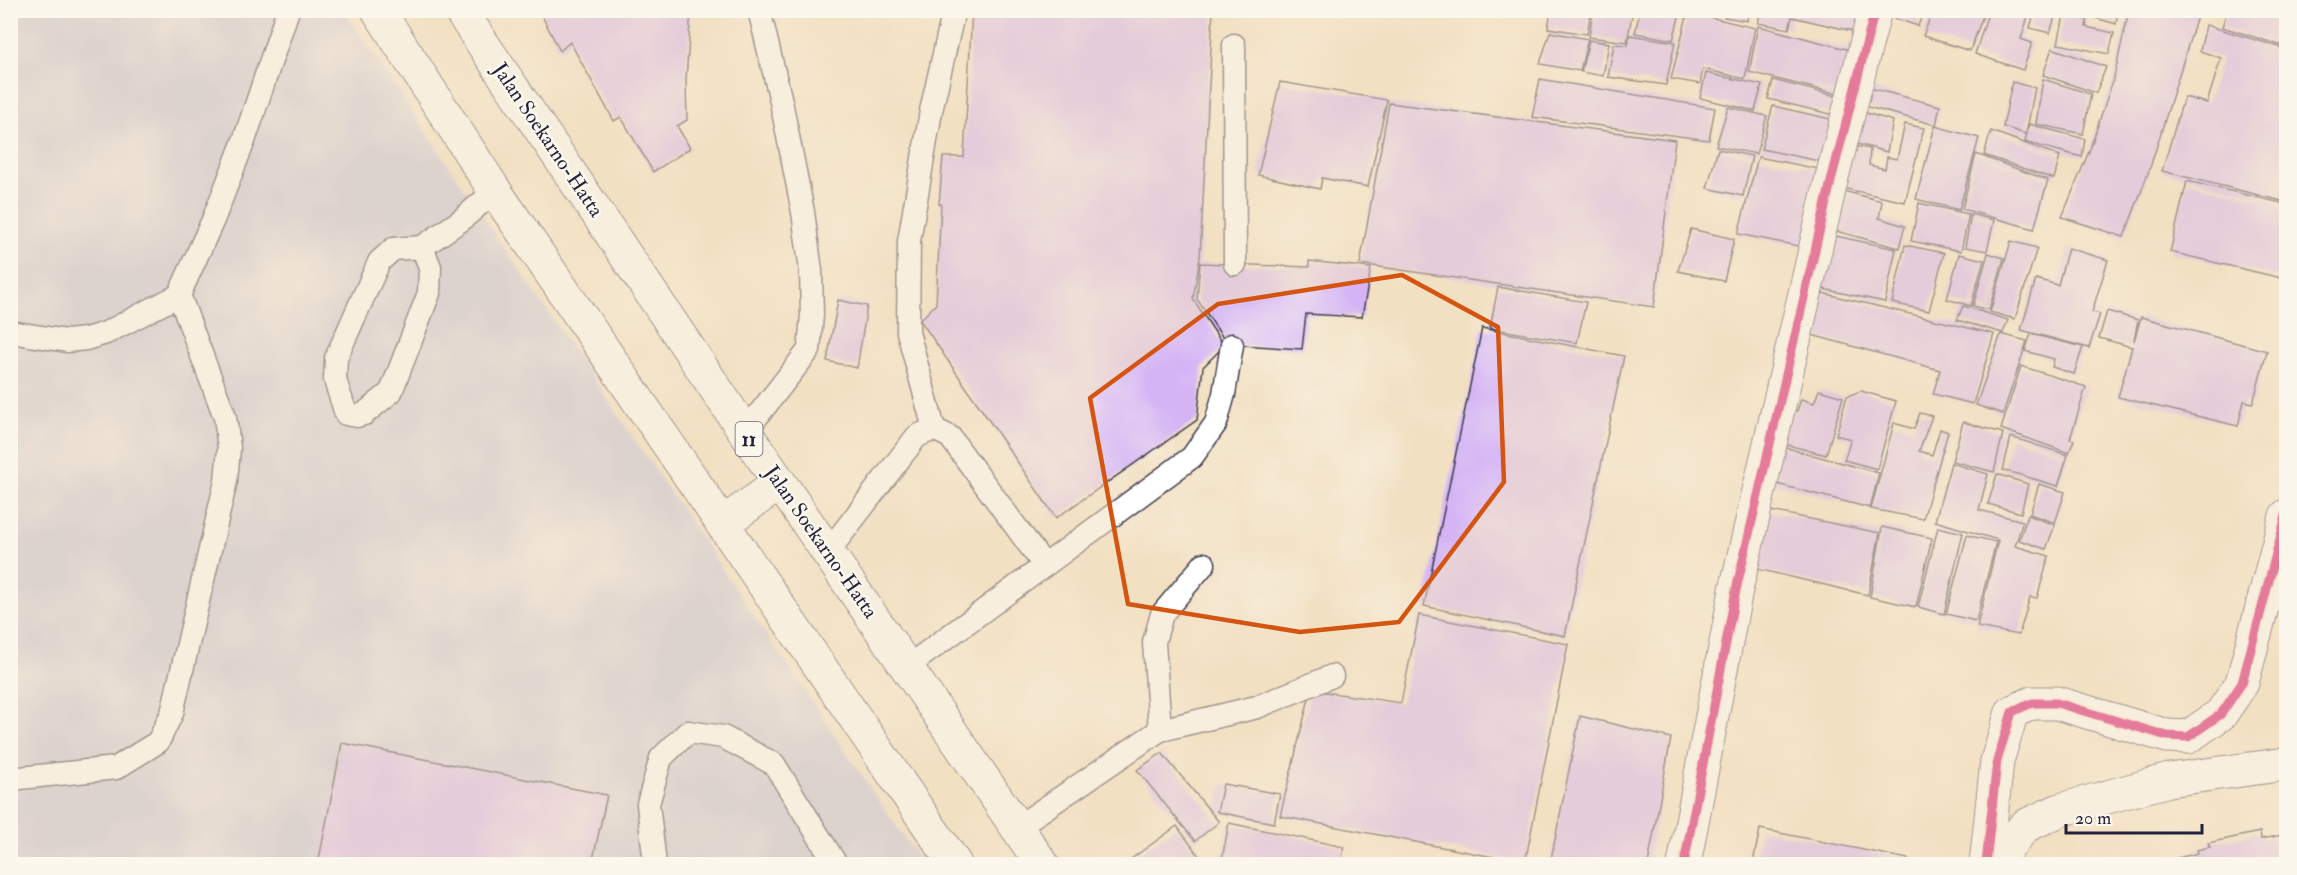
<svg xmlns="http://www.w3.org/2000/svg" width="2297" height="875" viewBox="0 0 2297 875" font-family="'IM FELL Double Pica',serif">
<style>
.industrial{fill:#c2c1dc}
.building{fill:#d4b4f5}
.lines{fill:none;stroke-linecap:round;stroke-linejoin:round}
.service-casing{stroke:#413e4f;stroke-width:25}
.minor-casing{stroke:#413e4f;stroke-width:35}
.trunk-casing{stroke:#413e4f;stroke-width:35}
.service{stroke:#fff;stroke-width:22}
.minor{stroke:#fff;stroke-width:33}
.trunk{stroke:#fff;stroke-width:33}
.cycleway-casing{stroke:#fbf7ec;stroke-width:13}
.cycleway{stroke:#d6006c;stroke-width:9}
.marked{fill:none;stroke:#d45411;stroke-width:4.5;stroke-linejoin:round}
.labels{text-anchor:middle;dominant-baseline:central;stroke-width:5;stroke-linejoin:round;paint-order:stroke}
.shield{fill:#fbf7ec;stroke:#636270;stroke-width:1.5}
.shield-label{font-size:20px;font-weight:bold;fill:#22223b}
.street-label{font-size:21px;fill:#22223b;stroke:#fbf7ec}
</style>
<rect width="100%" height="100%" fill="#fbf7ec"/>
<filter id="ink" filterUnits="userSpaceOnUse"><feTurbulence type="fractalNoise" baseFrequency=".0167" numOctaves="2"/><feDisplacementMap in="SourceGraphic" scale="12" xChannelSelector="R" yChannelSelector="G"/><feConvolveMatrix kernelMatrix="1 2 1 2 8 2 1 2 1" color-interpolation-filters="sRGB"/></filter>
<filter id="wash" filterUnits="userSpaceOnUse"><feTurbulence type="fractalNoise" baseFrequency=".008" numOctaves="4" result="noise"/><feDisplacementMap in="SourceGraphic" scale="24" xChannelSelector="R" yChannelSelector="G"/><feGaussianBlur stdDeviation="1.35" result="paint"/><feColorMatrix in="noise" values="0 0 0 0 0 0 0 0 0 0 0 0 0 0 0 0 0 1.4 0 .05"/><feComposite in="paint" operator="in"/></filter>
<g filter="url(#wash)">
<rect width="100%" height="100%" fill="#f2e0c2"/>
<path class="industrial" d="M10,11H344L922,864H11Z"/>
<g id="blocks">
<g class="building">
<path d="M539,10H691L686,80L687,120L677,126L690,148L653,172L621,117L614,121L570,42L560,51Z"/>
<path d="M972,10H1213L1200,257L1193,299L1224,346L1203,367L1197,420L1056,518L920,320L936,304L941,204H939L943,157H964Z"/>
<path d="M1551,10L1591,12L1587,34L1548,28Z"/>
<path d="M1593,10H1633L1627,42L1589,37Z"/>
<path d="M1640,10H1681L1673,40L1635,33Z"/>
<path d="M1725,10H1749L1747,21L1724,17Z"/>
<path d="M1761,10H1863L1857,32L1792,17L1789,29L1758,23Z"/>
<path d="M1882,10H1924L1918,26L1881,14Z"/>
<path d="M1933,10H1985L1970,51L1923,36Z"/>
<path d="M1989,10H2030L2021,39L2032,43L2023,70L1975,54Z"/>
<path d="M2035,10H2057L2050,33L2030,28Z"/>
<path d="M2069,10H2118L2116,24Z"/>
<path d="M2129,10H2199L2150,168L2124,237L2062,217L2090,149L2114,77Z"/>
<path d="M2227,10H2286V47L2222,27Z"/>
<path d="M1688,12L1755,28L1745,79L1703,69L1700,84L1671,79Z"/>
<path d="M2064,15L2087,20L2086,27L2114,33L2109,54L2058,44Z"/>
<path d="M2206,25L2286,49V202L2162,171L2184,97L2207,103L2221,58L2200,51Z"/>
<path d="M1758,26L1858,52L1850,97L1749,72Z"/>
<path d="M1550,32L1588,39L1580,71L1540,64Z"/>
<path d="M1630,35L1675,42L1666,85L1608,77L1614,44L1628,45Z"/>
<path d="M1589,40L1609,43L1603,76L1581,72Z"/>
<path d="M2052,48L2106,67L2096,93L2043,75Z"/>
<path d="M1706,73L1762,85L1755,111L1700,98Z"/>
<path d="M1540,79L1715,108L1709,140L1532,117Z"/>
<path d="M2043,79L2091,94L2083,134L2036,124Z"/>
<path d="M1773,80L1852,100L1847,118L1768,99Z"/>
<path d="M1280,82L1387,100L1368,187L1322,178L1320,189L1258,175Z"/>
<path d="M2012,82L2035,88L2026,134L2003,127Z"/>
<path d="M1858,85L1940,106L1936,125L1853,103Z"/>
<path d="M1389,103L1675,140L1654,307L1360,264Z"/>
<path d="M1773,106L1839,121L1829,163L1761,149Z"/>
<path d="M1728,107L1767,116L1756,154L1716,146Z"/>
<path d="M1853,109L1893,121L1887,152L1847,141Z"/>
<path d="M1905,124L1924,128L1905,202L1833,186L1841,143L1870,149L1869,165L1885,169L1887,157L1897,159Z"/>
<path d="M2029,124L2085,139L2082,157L2025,142Z"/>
<path d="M1935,126L1979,138L1959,210L1916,199Z"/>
<path d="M1991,131L2060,156L2054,179L1984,155Z"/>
<path d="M1718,149L1752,156L1743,196L1707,188Z"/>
<path d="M1976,154L2048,180L2034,229L1962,209Z"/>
<path d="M1758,157L1829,171L1808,248L1738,234Z"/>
<path d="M2187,181L2286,204V279L2170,252Z"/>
<path d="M1832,188L1882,201L1879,218L1905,226L1899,248L1821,227Z"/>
<path d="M1919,203L1969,214L1961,251L1911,241Z"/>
<path d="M1971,214L1994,220L1987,251L1965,247Z"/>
<path d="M1691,229L1734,239L1724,281L1678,271Z"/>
<path d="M1822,233L1896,249L1885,302L1813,287Z"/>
<path d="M2011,241L2037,248L2015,319L1990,312Z"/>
<path d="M1905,245L1944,253L1929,311L1892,303Z"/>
<path d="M2068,248L2108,260L2092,312L2100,314L2089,348L2021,330L2036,279L2058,285Z"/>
<path d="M1988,253L2004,258L1989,310L1973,306Z"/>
<path d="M1959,254L1984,260L1971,306L1947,299Z"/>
<path d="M1309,261L1371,268L1362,317L1306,314L1302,349L1227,344L1197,299L1200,263L1309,267Z"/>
<path d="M1498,287L1586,302L1577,343L1490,328Z"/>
<path d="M1822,293L1994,334L1973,404L1933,394L1940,370L1808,334Z"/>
<path d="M838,300L867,306L857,368L827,361Z"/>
<path d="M1963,306L2008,320L2003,333L1957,320Z"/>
<path d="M2107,311L2138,320L2134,341L2141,317L2267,351L2253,403L2244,401L2238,426L2118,397L2132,347L2099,338Z"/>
<path d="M1482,328L1624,356L1565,636L1424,606Z"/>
<path d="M2001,334L2027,341L2003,414L1976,405Z"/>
<path d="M2031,334L2083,347L2074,374L2052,367L2054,359L2025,351Z"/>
<path d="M2021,366L2086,387L2070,439L2074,440L2069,453L2001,429Z"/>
<path d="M1819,390L1843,397L1826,455L1780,443L1790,408L1797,411L1801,399L1814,403Z"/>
<path d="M1861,391L1896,401L1877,469L1844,460L1851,439L1836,435L1847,396Z"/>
<path d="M1920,413L1932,416L1919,451L1932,455L1940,429L1948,432L1923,519L1871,509L1894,423L1914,429Z"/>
<path d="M1963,422L2003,433L1994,472L1952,461Z"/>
<path d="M2011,437L2068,455L2058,486L2003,470Z"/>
<path d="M1776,445L1879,473L1870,508L1765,481Z"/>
<path d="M1951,463L1988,474L1979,510L2023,521L2015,546L2049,556L2037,598L2030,597L2019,635L1977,627L1998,540L1935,521Z"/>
<path d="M1997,474L2028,484L2021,513L1988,504Z"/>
<path d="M2039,484L2065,492L2055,523L2030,514Z"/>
<path d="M1761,509L1880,533L1868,595L1749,567Z"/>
<path d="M2028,515L2055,525L2046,549L2019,540Z"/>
<path d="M1882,527L1932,538L1916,607L1870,597Z"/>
<path d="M1938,527L1963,533L1944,614L1918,607Z"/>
<path d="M1967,535L1996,542L1976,621L1946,614Z"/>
<path d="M1419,615L1568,644L1525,863L1280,816L1311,690L1401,703Z"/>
<path d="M1580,716L1671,738L1648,864H1550Z"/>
<path d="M342,743L607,795L592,864H318Z"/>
<path d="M1162,753L1219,822L1195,841L1137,770Z"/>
<path d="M1223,784L1280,794L1274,823L1217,812Z"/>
<path d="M1229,823L1344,847L1341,864H1221Z"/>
<path d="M1177,826L1205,864H1124Z"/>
<path d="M1760,829L1908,859L1906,864H1739L1740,859L1753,862Z"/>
<path d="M2260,832L2261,839L2282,835L2283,839H2286V864H2167L2166,861L2198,853L2197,850L2210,847L2208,843Z"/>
</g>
</g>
</g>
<g filter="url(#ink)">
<use href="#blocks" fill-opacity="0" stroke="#413e4f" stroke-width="1.5"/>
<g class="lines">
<g class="service-casing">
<g id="service">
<path d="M1234,45L1235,264"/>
<path d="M422,247L430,267L429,293L391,392L364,414L357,416L346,414L335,380L336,358L379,262L393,249L422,247L460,221L495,191"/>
<path d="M10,332L67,341L86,339L106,333L179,295L213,220L245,138L288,10"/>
<path d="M934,429L908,332L909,241L931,111L954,10"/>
<path d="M745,432L809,350L812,315L811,271L803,212L781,101L759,10"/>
<path d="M828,552L917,436L934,429L950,437L1044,565"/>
<path d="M907,667L1192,457L1216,423L1224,394L1232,345"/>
<path d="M1160,730L1154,642L1162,614L1204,564"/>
<path d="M10,779L116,768L158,742L172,713L226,481L229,448L225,417L179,295"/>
<path d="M1016,828L1160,730L1257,707L1332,676"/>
<path d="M655,864L648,804L661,758L688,732L723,737L774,764L836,864"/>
</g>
</g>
<g class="minor-casing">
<g id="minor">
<path d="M1684,864L1736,590L1832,177L1875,10"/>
<path d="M1986,864L1997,761L2012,712L2032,703H2057L2167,736L2188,737L2221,714L2242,683L2286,516"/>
<path d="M1993,864L2025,826L2060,810L2169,780L2286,764"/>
</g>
</g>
<g class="trunk-casing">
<g id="trunk">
<path d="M378,10L495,191L955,864"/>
<path d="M460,10L745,432L1042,864"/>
<path d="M722,524L780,483"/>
</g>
</g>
<use href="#service" class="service"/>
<use href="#minor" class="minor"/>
<use href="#trunk" class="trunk"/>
<g class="cycleway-casing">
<g id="cycleway">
<path d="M1684,864L1736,590L1832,177L1875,10"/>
<path d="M1986,864L1997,761L2012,712L2032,703H2057L2167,736L2188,737L2221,714L2242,683L2286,516"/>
</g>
</g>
<use href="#cycleway" class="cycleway"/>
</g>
</g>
<path d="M0 0H2297V875H0ZM1402,275L1498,327L1504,482L1399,622L1300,632L1128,604L1090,398L1218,304Z" fill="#f2e0c2" fill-opacity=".55" fill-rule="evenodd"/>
<path class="marked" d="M1402,275L1498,327L1504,482L1399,622L1300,632L1128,604L1090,398L1218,304Z"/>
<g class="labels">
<rect class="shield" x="735.5" y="422" width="27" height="34" rx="4.5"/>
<g class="shield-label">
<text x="749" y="439">11</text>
</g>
<g class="street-label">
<text transform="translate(548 140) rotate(56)">Jalan Soekarno-Hatta</text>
<text transform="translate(821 542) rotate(55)">Jalan Soekarno-Hatta</text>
</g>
</g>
<rect width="2297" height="875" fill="none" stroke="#fbf7ec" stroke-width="36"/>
<path d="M2066 824v9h136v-9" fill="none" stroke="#22223b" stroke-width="3"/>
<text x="2075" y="824" font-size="18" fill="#22223b" stroke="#fbf7ec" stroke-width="4.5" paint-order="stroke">20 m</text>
</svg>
